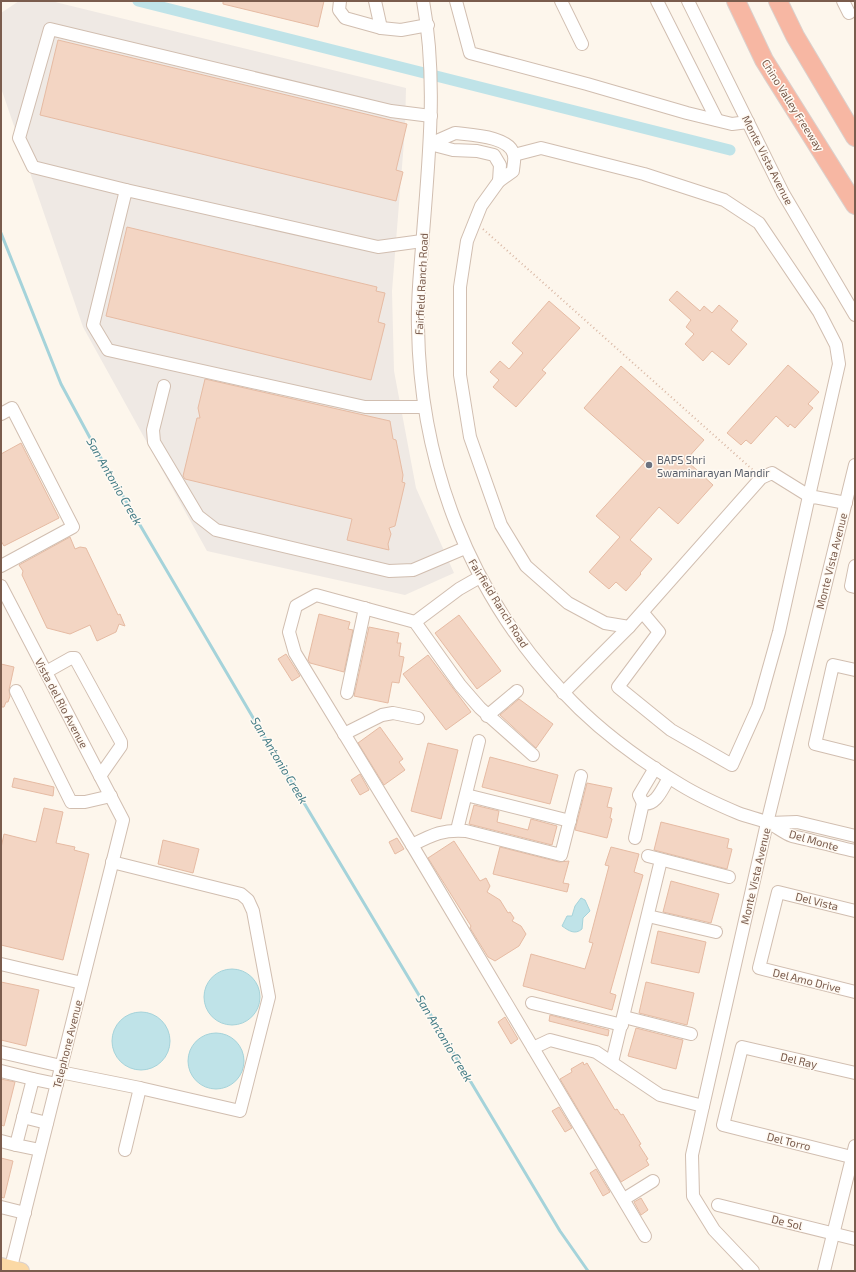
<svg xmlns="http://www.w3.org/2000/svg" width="856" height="1272" viewBox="0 0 856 1272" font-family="'Exo 2',sans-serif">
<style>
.industrial{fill:#efe9e4}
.water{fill:#bfe3e8;stroke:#a5d3da}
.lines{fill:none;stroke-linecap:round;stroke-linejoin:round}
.stream{stroke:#a5d3da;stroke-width:3}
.canal{stroke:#bfe3e8;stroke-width:11}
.building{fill:#f3d5c3;stroke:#e6bba3}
.minor-casing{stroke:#d1beb0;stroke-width:14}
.major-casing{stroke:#dad1cd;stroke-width:18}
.highway-casing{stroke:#dad1cd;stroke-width:20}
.path{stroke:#d9b8a5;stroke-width:2;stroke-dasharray:1 3;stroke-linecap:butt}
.minor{stroke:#fff;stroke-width:12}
.major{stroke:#fbd9a5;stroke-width:16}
.highway{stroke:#f7b7a3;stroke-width:18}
.worship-dot{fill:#6b7280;stroke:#fffaf3;stroke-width:1.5}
.labels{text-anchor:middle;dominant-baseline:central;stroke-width:3;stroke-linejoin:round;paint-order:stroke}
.street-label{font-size:11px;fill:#7a5c4d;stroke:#fffaf3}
.worship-label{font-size:11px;fill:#5b616d;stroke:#fffaf3;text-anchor:start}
.water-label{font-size:12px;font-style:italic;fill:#437c86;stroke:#fffaf3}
</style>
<rect width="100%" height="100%" fill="#fdf6ec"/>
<path class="industrial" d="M19,1H51L406,88L405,129L392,291L394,371L416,488L454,573L405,595L207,551L83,327L1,88V13Z"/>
<g class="water">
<path d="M581,898L585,900L590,911L583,918L582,929C575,935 569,931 562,926L567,916H572L575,906Z"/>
<circle cx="232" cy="997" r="28"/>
<circle cx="141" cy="1041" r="29"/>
<circle cx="216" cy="1061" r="28"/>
</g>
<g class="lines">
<path class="stream" d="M1,233L61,384L103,462L255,721L560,1231L588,1271"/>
<path class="canal" d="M138,1L730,150"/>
</g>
<g class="building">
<path d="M223,1H324L318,27L223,4Z"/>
<path d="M58,40L407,124L396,170L403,172L396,201L40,115Z"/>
<path d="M127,227L377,287L376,291L385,293L378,322L385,324L371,380L106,316Z"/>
<path d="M677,291L700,311L704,306L712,313L719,305L738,321L731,330L747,344L729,365L712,351L703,361L685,344L694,334L686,327L691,320L669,300Z"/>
<path d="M549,301L580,328L542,370L546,373L516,407L493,387L499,380L490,372L500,361L509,369L523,353L512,343Z"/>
<path d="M788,365L819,392L808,404L813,408L795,428L790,424L788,427L776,416L751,444L746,440L741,445L727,433Z"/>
<path d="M621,366L704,440L686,460L713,485L678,524L659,507L630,540L652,559L640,573L641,574L626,591L616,582L609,589L589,572L620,537L596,516L645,462L584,408Z"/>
<path d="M205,379L390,421L393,439L396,440L403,475L402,482L405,483L395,526L389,528L391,534L388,544L389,550L347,540L352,519L185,479L183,476L197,418H200L198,408Z"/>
<path d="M21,443L59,518L4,546L1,541V454Z"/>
<path d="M70,537L75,549L80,547L86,548L118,615L120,614L125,626L119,624L116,632L97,641L90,625L70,634L47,628L22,575L23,571L19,565Z"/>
<path d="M319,614L350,622L348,629L353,630L344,672L310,663L308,660Z"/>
<path d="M459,615L501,671L477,689L435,633Z"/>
<path d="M369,627L399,633L397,643H401L399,656L404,657L399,683L392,682L388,703L354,696Z"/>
<path d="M286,654L300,676L292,681L278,659Z"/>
<path d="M428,655L471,712L446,730L403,674Z"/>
<path d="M1,664L14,667L9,690L10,696L8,702H6L4,707H1Z"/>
<path d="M519,699L553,724L536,748L500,715Z"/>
<path d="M380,727L403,759L399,762L405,770L384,785L358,743Z"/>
<path d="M428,743L458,750L441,819L411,811Z"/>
<path d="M490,757L558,775L550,804L482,787Z"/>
<path d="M360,774L369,790L360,795L351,780Z"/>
<path d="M14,778L54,787L53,796L12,787Z"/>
<path d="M587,783L612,788L607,807L612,808L610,818L612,819L607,838L575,830Z"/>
<path d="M474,805L499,811L497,822L528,830L531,819L557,826L552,845L469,824Z"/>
<path d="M44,808L63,812L56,843L75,847L74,850L89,854L63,960L1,945V848L4,834L36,842Z"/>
<path d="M661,822L729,839L727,848L732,849L727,869L654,850Z"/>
<path d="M397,838L404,849L395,854L389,842Z"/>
<path d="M163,840L199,849L193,873L158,864Z"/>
<path d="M454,841L480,881L486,878L490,886L487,892L500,900L508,913L510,912L514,918L512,921L521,926L526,934L519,946L495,961L488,957L470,928L471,926L428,858Z"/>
<path d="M500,847L559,862L569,861L563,883L569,884L567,892L493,874Z"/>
<path d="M611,847L639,854L634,872L643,875L610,993L616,995L612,1010L523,986L531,954L585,969L593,943L589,942L609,866L605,865Z"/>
<path d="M671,881L719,894L711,923L663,912Z"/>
<path d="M658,931L706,942L699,973L651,963Z"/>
<path d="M1,982L39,990L26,1046L1,1040Z"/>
<path d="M646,982L694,993L687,1025L639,1013Z"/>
<path d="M550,1015L609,1030L608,1036L549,1021Z"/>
<path d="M505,1017L518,1039L511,1044L498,1022Z"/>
<path d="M636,1028L683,1040L676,1069L628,1056Z"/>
<path d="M583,1062L584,1065L587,1063L615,1110L617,1109L621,1115L623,1114L641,1144L639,1145L648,1159L646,1160L649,1165L621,1182L560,1079L572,1072L571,1069Z"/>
<path d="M1,1079L15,1082L4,1126L1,1125Z"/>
<path d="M559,1107L572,1128L565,1132L552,1111Z"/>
<path d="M1,1158L13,1161L4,1198L1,1197Z"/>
<path d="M596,1169L610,1192L603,1196L590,1173Z"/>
<path d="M641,1198L648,1210L641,1215L634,1202Z"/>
</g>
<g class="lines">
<g class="minor-casing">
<g id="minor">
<path d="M340,1L339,10L345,18L381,28L401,30L428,25"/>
<path d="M375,1L381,28"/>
<path d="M423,1C438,82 428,165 422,247C420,274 417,300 418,327C420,464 469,592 563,692C597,729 638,759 681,785C699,796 719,805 738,813C748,817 759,819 769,823C777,827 784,833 792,836C799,838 807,839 813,841C827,844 841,848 855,851"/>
<path d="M456,1L470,53L587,84L687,113L732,124L748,122"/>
<path d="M561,1L582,44"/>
<path d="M657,1L717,120"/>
<path d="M688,1L783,193L855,315"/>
<path d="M843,1L849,13"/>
<path d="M455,133C471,135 510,136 514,155C515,160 513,167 513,171L499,181L500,165L494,155L477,151L453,150L430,144Z"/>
<path d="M499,181L481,206L467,241L460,287V375L470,437L501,525L526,566L568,603L605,623L629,627L761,478L772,473L809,496L839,364L836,345L819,312L759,223L724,200L644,174L541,148L514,155"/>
<path d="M126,190L33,167L19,138L50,29L391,111L431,116"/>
<path d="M422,241L378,247L126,190L93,325L108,350L365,407H424"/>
<path d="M164,386L153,430L154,442L198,516L216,530L389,571L413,570L465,548"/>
<path d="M1,414L12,408L73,527L1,566"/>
<path d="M855,566L851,586L855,587"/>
<path d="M1,586L123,820L10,1271"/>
<path d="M643,613L659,632L618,687L671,730L732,765L758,707L779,632L809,496L846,503"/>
<path d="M415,622L459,589L480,577"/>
<path d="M855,670L833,665L815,744L855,754"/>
<path d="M46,672L71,658H75L121,742V746L100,776"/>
<path d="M16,691L71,802H85L111,796"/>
<path d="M347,693L365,608"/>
<path d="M563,693L629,627"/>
<path d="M487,716L517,691"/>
<path d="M344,734L382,715L393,713L418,718"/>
<path d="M533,755L480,708L460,685L415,622L316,595L296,606L289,632L295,653L412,845L533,1048L550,1040L596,1052L660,1095L703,1106"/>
<path d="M655,768L639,795L643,803C656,807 663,787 669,778"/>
<path d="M466,795L570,821"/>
<path d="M769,823L797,822L855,836"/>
<path d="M457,830L479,741"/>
<path d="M635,838L643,803"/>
<path d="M412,845C432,835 443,829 466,831L561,855L581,776"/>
<path d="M648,856L729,877"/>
<path d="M855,911L778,892L759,968L855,992"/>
<path d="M648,916L716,932"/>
<path d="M1,964L82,983"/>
<path d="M532,1003L622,1025"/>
<path d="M624,1017L691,1034"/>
<path d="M533,1048L645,1236"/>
<path d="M1,1052L61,1066"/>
<path d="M612,1062L661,860"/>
<path d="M1,1071L33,1079"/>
<path d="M60,1072L140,1088L240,1111L269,997L253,911L248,900L241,894L112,862"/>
<path d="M855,1073L742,1047L723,1125L855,1158"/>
<path d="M23,1117L47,1123"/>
<path d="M1,1141L16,1145"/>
<path d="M40,1150L16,1145L33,1079L57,1084"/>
<path d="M125,1150L140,1088"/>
<path d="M624,1199L653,1181"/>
<path d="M718,1205L855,1239"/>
<path d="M1,1207L25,1213"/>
<path d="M753,1271L714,1230L693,1196L692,1155L767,823L855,465"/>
<path d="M824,1271L855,1146"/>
</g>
</g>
<g class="major-casing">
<path id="major" d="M1,1266L21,1271"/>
</g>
<g class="highway-casing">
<g id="highway">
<path d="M736,1L764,60L855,205"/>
<path d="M778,1L795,36L855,137"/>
</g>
</g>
<path class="path" d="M483,229L754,471"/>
<use href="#minor" class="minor"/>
<use href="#major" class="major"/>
<use href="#highway" class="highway"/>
</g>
<circle class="worship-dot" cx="649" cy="465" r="4"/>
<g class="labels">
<g class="street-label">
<text transform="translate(793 105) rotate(58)">Chino Valley Freeway</text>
<text transform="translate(768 160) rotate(63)">Monte Vista Avenue</text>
<text transform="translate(421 284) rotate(-87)">Fairfield Ranch Road</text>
<text transform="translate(831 561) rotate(-76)">Monte Vista Avenue</text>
<text transform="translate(499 603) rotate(58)">Fairfield Ranch Road</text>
<text transform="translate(62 703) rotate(62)">Vista del Rio Avenue</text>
<text transform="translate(814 840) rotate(16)">Del Monte</text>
<text transform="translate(755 876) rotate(-77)">Monte Vista Avenue</text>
<text transform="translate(817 901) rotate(14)">Del Vista</text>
<text transform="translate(807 980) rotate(14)">Del Amo Drive</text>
<text transform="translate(67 1044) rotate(-76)">Telephone Avenue</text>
<text transform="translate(799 1060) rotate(13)">Del Ray</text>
<text transform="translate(789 1141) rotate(14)">Del Torro</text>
<text transform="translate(787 1222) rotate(14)">De Sol</text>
</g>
<g class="worship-label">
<text x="657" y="459">BAPS Shri<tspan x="657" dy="13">Swaminarayan Mandir</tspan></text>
</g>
<g class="water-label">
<text transform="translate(115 481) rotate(60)">San Antonio Creek</text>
<text transform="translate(280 760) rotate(59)">San Antonio Creek</text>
<text transform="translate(445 1038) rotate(59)">San Antonio Creek</text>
</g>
</g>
<rect width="856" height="1272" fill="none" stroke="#7a5c4d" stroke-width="4"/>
</svg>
